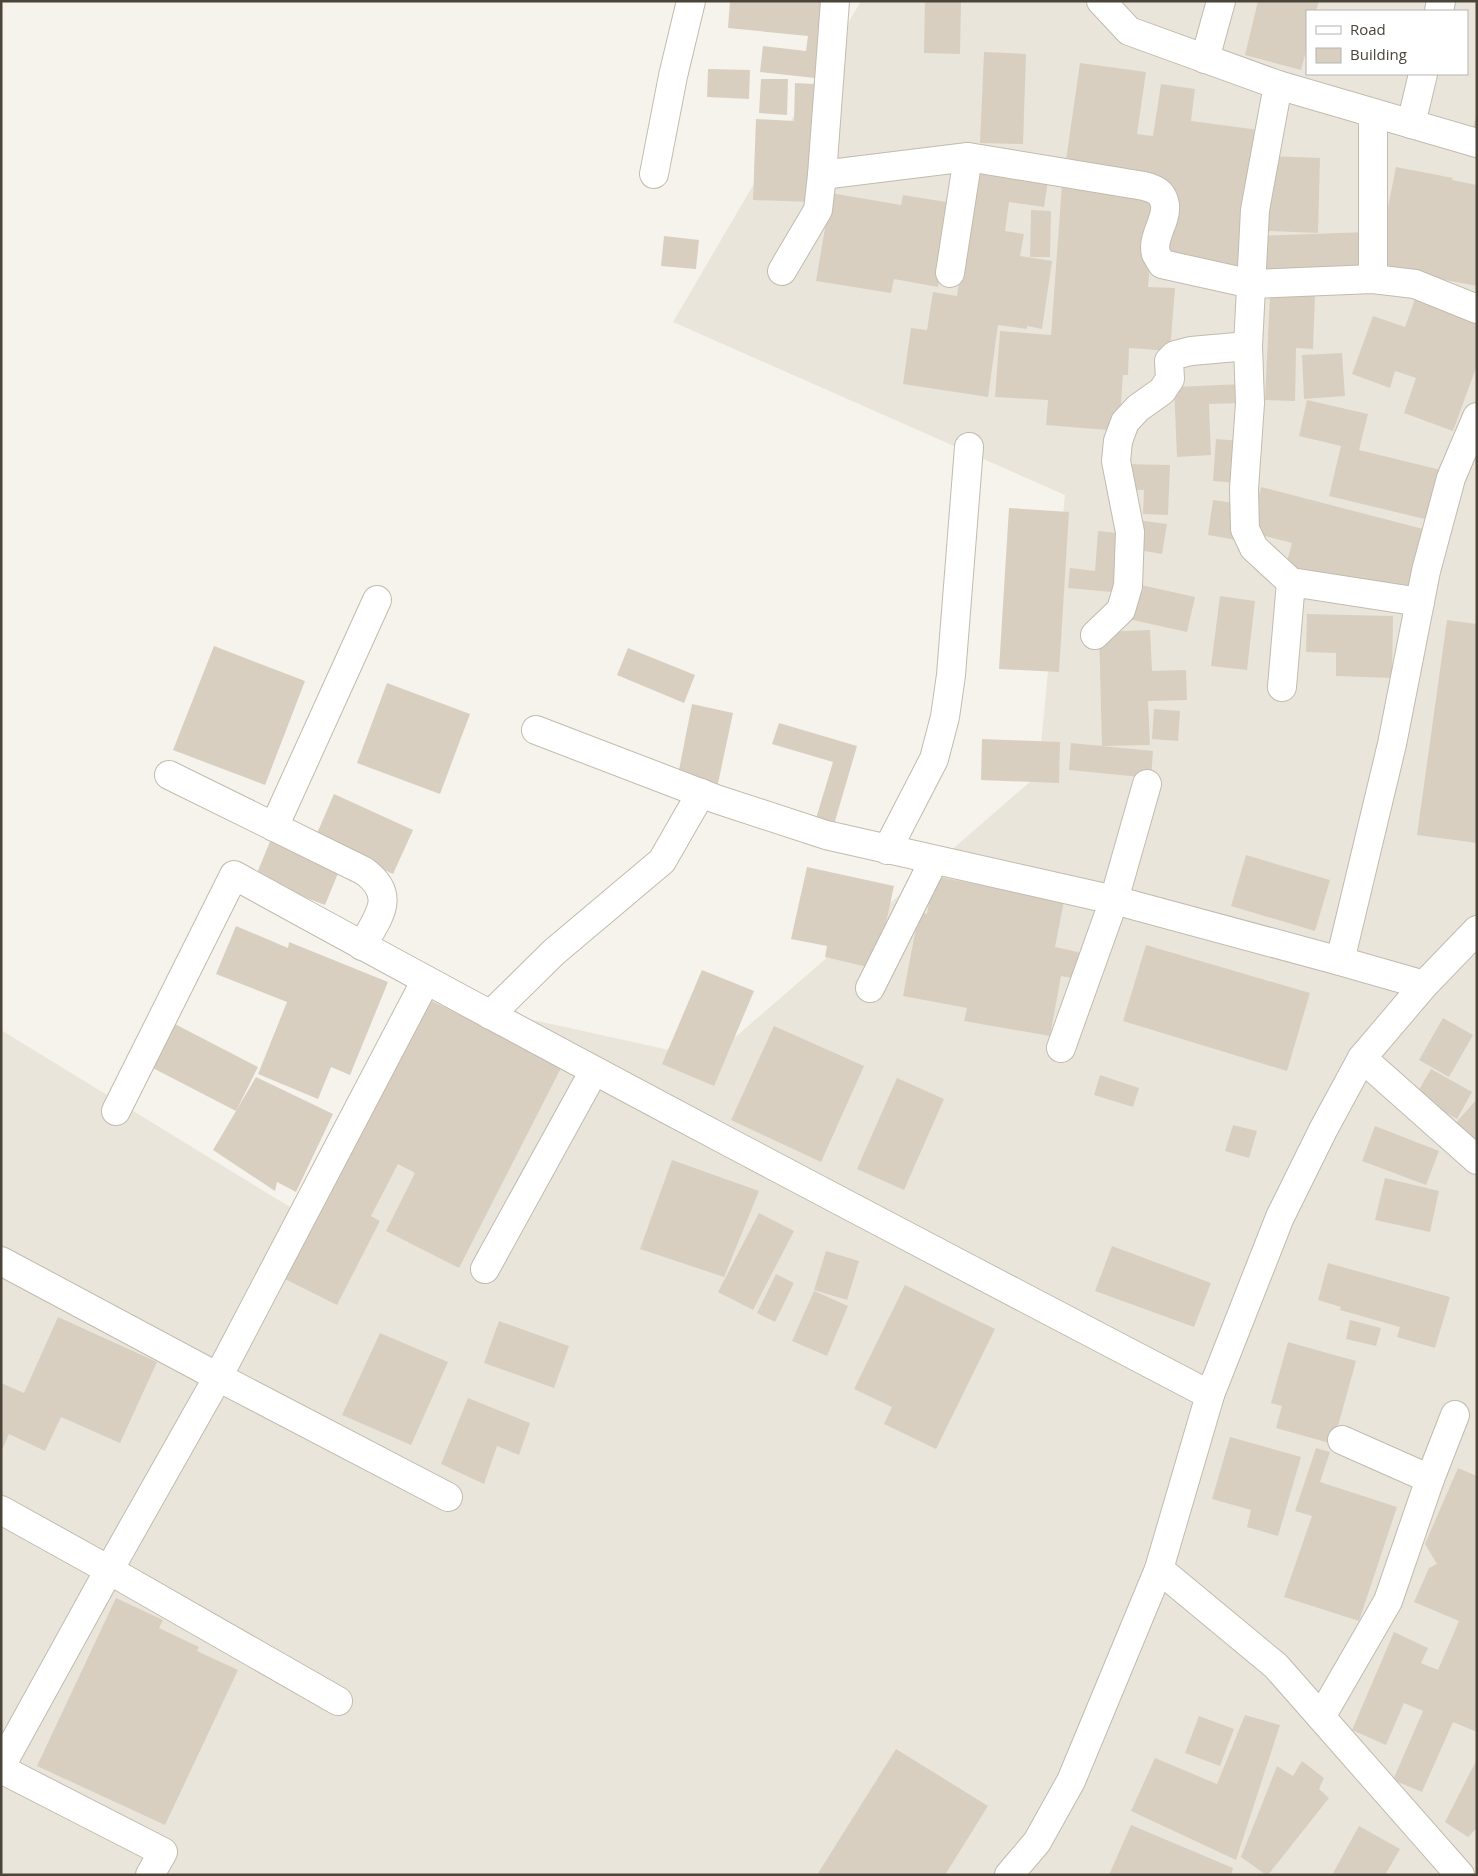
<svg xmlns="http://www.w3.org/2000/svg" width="1478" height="1876" viewBox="0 0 1478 1876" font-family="'Open Sans',sans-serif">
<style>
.residential{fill:#eae5da;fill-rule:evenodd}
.building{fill:#d8cfc1}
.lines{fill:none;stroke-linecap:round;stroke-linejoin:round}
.minor-casing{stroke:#c2bbae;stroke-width:30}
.minor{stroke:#fff;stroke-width:28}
</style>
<rect width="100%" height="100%" fill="#f6f3ec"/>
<path class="residential" d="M861,1H1477V1875H1V1030L308,1218L447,1001L710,1059L1038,775L1065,495L673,322ZM1307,11H1467V74H1307Z"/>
<g class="building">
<path d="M730,1H823L815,78L760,72L763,46L806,51L808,36L728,28Z"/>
<path d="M925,1H961L960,54L924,53Z"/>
<path d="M1258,1H1319L1316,11H1307V48L1301,70L1245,55Z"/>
<path d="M984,52L1026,54L1023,144L980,143Z"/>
<path d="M1080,63L1146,72L1137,134L1153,136L1161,84L1195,89L1191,121L1259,130L1241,270L1165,259L1175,190L1156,188L1065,167Z"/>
<path d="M708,69L750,70L749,99L707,97Z"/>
<path d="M761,79H788L787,115L759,113Z"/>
<path d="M795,83L814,84L810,202L753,200L756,119L794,121Z"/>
<path d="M1476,116H1477V130L1473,129Z"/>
<path d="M1269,156L1320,158L1318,233L1267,231Z"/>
<path d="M1396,167L1453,178L1452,180L1477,185V286L1376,267Z"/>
<path d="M975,171L1048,181L1044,207L1009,202L1005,231L1024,234L1020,256L1052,261L1042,329L1027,326V329L998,325L988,397L903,384L911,328L927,330L933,292L957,296Z"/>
<path d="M1062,185L1156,191L1148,287L1175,288L1170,351L1129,348L1128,375H1123L1119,431L1046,425L1048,400L995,397L1000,331L1051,335Z"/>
<path d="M831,193L901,205L903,195L952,203L938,287L894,279L891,293L816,281Z"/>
<path d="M1031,210L1051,211L1050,257H1030Z"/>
<path d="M1368,232L1369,275L1261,278L1259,236Z"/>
<path d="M664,236L699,240L696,269L661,266Z"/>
<path d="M1270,293L1315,295L1313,349L1296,348L1295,401L1265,400Z"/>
<path d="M1416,296L1477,318V365L1453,431L1404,413L1416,378L1395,371L1390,388L1352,374L1373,316L1405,327Z"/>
<path d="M1342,353L1345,396L1304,399L1302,355Z"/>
<path d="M1244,384L1245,403L1209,404L1211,455L1177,457L1174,387Z"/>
<path d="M1307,400L1368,414L1359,450L1445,471L1433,521L1329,496L1341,446L1299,436Z"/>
<path d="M1216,439L1241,441L1238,483L1213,481Z"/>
<path d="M1124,464L1170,465L1168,515L1143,514L1144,490H1123Z"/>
<path d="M1261,487L1431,531L1414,597L1285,569L1292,543L1250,532Z"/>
<path d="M1213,500L1241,504L1236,540L1208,535Z"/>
<path d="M1009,508L1069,512L1059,672L999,669Z"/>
<path d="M1137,520L1167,524L1162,554L1133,549Z"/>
<path d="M1098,531L1128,534L1122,593L1068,588L1070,568L1095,571Z"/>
<path d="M1132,583L1195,597L1187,632L1124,618Z"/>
<path d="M1220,596L1255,601L1247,670L1211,666Z"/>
<path d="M1307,614L1393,616L1392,678L1336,676V653L1306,652Z"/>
<path d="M1447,620L1477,624V843L1417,835Z"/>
<path d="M1150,630L1152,671L1186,670L1187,700L1148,701L1150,745L1102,746L1099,632Z"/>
<path d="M214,646L305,681L265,785L173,750Z"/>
<path d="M628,648L695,675L684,703L617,675Z"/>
<path d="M387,683L470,714L440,794L357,763Z"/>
<path d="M692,704L733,713L717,788L677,780Z"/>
<path d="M1154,709L1180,711L1178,741L1152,739Z"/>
<path d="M779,723L857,746L833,828L815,822L833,762L772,744Z"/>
<path d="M982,739L1060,742L1059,783L981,780Z"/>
<path d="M1071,743L1153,751L1151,778L1069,770Z"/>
<path d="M334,794L413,830L393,874L315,838Z"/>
<path d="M271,839L341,866L325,905L255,878Z"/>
<path d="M1246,855L1330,880L1315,931L1231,906Z"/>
<path d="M807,867L894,886L876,969L825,957L827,946L791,939Z"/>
<path d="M934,876L1064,901L1055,947L1082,953L1077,979L1061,976L1050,1036L964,1021L967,1008L903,996L919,912L927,914Z"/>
<path d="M236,926L288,948L289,942L388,982L350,1075L331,1067L318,1099L258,1074L287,1002L216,974Z"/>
<path d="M1146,945L1310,993L1287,1071L1123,1021Z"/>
<path d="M702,970L754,991L714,1086L662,1064Z"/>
<path d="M428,999L562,1066L459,1268L386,1231L415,1173L398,1164L371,1216L380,1221L337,1305L285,1279Z"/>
<path d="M1443,1018L1473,1035L1449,1077L1419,1060Z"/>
<path d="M169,1021L258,1067L236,1111L145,1064Z"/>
<path d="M774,1026L864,1066L821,1162L731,1120Z"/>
<path d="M1431,1069L1472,1092L1457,1119L1416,1095Z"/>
<path d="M1100,1075L1139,1088L1133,1107L1094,1095Z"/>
<path d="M256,1077L333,1114L296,1192L277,1182L275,1191L213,1150Z"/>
<path d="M897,1078L944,1099L904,1190L857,1169Z"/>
<path d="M1477,1099V1147L1453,1126Z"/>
<path d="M1233,1125L1257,1131L1249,1158L1225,1151Z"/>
<path d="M1375,1126L1439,1151L1426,1185L1362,1161Z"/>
<path d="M672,1160L759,1191L724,1277L640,1249Z"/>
<path d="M1385,1178L1439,1191L1430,1232L1375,1220Z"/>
<path d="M759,1213L794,1231L753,1310L718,1292Z"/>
<path d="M1112,1246L1211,1283L1194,1327L1095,1291Z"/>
<path d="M826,1251L859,1261L847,1300L814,1290Z"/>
<path d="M1328,1263L1450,1297L1435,1348L1397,1337L1400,1327L1340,1310L1341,1307L1318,1300Z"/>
<path d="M776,1274L794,1283L775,1322L757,1313Z"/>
<path d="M905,1285L995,1329L936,1449L884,1424L892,1407L854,1389Z"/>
<path d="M814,1291L848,1306L827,1356L792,1341Z"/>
<path d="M58,1317L157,1362L120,1443L61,1417L45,1451L9,1434L1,1452V1383L24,1393Z"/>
<path d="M1350,1320L1381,1328L1376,1346L1346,1339Z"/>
<path d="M499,1321L569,1346L554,1388L484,1363Z"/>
<path d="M380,1333L448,1362L411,1445L342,1415Z"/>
<path d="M1288,1342L1356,1361L1333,1444L1276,1428L1282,1406L1271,1403Z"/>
<path d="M468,1398L530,1423L519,1455L497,1446L484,1484L441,1464Z"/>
<path d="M1230,1437L1301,1457L1278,1536L1247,1527L1251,1510L1212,1499Z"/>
<path d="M1316,1448L1330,1452L1320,1482L1397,1507L1359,1621L1284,1597L1312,1516L1295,1511Z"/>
<path d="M1458,1468L1477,1476V1732L1453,1722L1422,1792L1393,1780L1423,1711L1404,1703L1386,1745L1352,1730L1394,1632L1428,1648L1421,1663L1438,1670L1459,1621L1414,1602L1429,1568L1437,1564L1425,1544Z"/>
<path d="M116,1598L163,1620L159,1628L199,1647L197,1651L238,1670L165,1825L37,1766Z"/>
<path d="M1245,1715L1280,1725L1236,1860L1131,1811L1155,1758L1217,1784Z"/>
<path d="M1199,1716L1234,1729L1220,1766L1185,1753Z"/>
<path d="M896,1749L988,1806L945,1875H817Z"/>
<path d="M1477,1759V1828L1468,1837L1445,1822Z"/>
<path d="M1302,1761L1324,1778L1319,1789L1329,1798L1268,1875H1266L1241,1857L1277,1766L1293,1776Z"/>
<path d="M1131,1825L1233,1868L1231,1875H1109Z"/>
<path d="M1359,1826L1400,1849L1385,1875H1332Z"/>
</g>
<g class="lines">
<g class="minor-casing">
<g id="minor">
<path d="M835,1L822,175L968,157L1144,186C1155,189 1163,192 1165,205C1167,221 1151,238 1156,254C1158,257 1160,261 1162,264L1252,284L1373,279L1415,284L1477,309"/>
<path d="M1101,1L1129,31L1278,85L1477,143"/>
<path d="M1439,11L1441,1"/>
<path d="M1205,59L1221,1"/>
<path d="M1278,85L1255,210L1248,346L1250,403L1244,489L1245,529L1254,548L1291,582L1420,602"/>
<path d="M1373,113V279"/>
<path d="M1411,124L1423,74"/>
<path d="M654,174L673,76L691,1"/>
<path d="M782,271L818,210L822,175"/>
<path d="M950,273L968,157"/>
<path d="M1095,635L1121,610L1128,586L1130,532L1116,461L1118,441L1125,422L1138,408L1162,391L1170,379L1169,361L1175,355L1191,351L1248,346"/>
<path d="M1282,687L1291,582"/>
<path d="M536,730L716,799L826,835L1114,900L1340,961L1392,744L1426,571L1451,478L1477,417"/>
<path d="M169,775L364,871C398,896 378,917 362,946"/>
<path d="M274,827L377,600"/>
<path d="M887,850L934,759L945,717L951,675L969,447"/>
<path d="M1340,961L1424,985"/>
<path d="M426,980L218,1377L448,1497"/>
<path d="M870,988L934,860"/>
<path d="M490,1015L554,952L662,861L701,793"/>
<path d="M1061,1048L1114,900L1147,784"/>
<path d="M1362,1058L1477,1160"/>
<path d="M116,1111L234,875C557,1053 883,1224 1210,1395"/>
<path d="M1,1261L218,1377L109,1570L338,1701"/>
<path d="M485,1269L594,1071"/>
<path d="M1342,1440L1430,1479"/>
<path d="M1,1510L109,1570L1,1766"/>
<path d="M1159,1569L1276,1666L1460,1875"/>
<path d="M1321,1717L1388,1601L1430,1479L1455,1415"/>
<path d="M1,1769L163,1852L150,1875"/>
<path d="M1009,1875L1037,1842L1071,1781L1159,1569L1210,1395L1280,1217L1323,1130L1362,1058L1424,985L1477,930"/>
</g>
</g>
<use href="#minor" class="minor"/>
</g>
<rect width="1478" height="1876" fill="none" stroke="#4b4439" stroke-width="5"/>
<rect x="1306" y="10" width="162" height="65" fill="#ffffff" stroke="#b7b4b0"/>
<rect x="1316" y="26" width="25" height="8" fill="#ffffff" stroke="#b7b4b0"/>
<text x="1350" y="35" font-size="15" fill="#4b4439">Road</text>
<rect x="1316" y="48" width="25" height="15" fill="#d8cfc1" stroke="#b7b4b0"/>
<text x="1350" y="60" font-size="15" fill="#4b4439">Building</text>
</svg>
